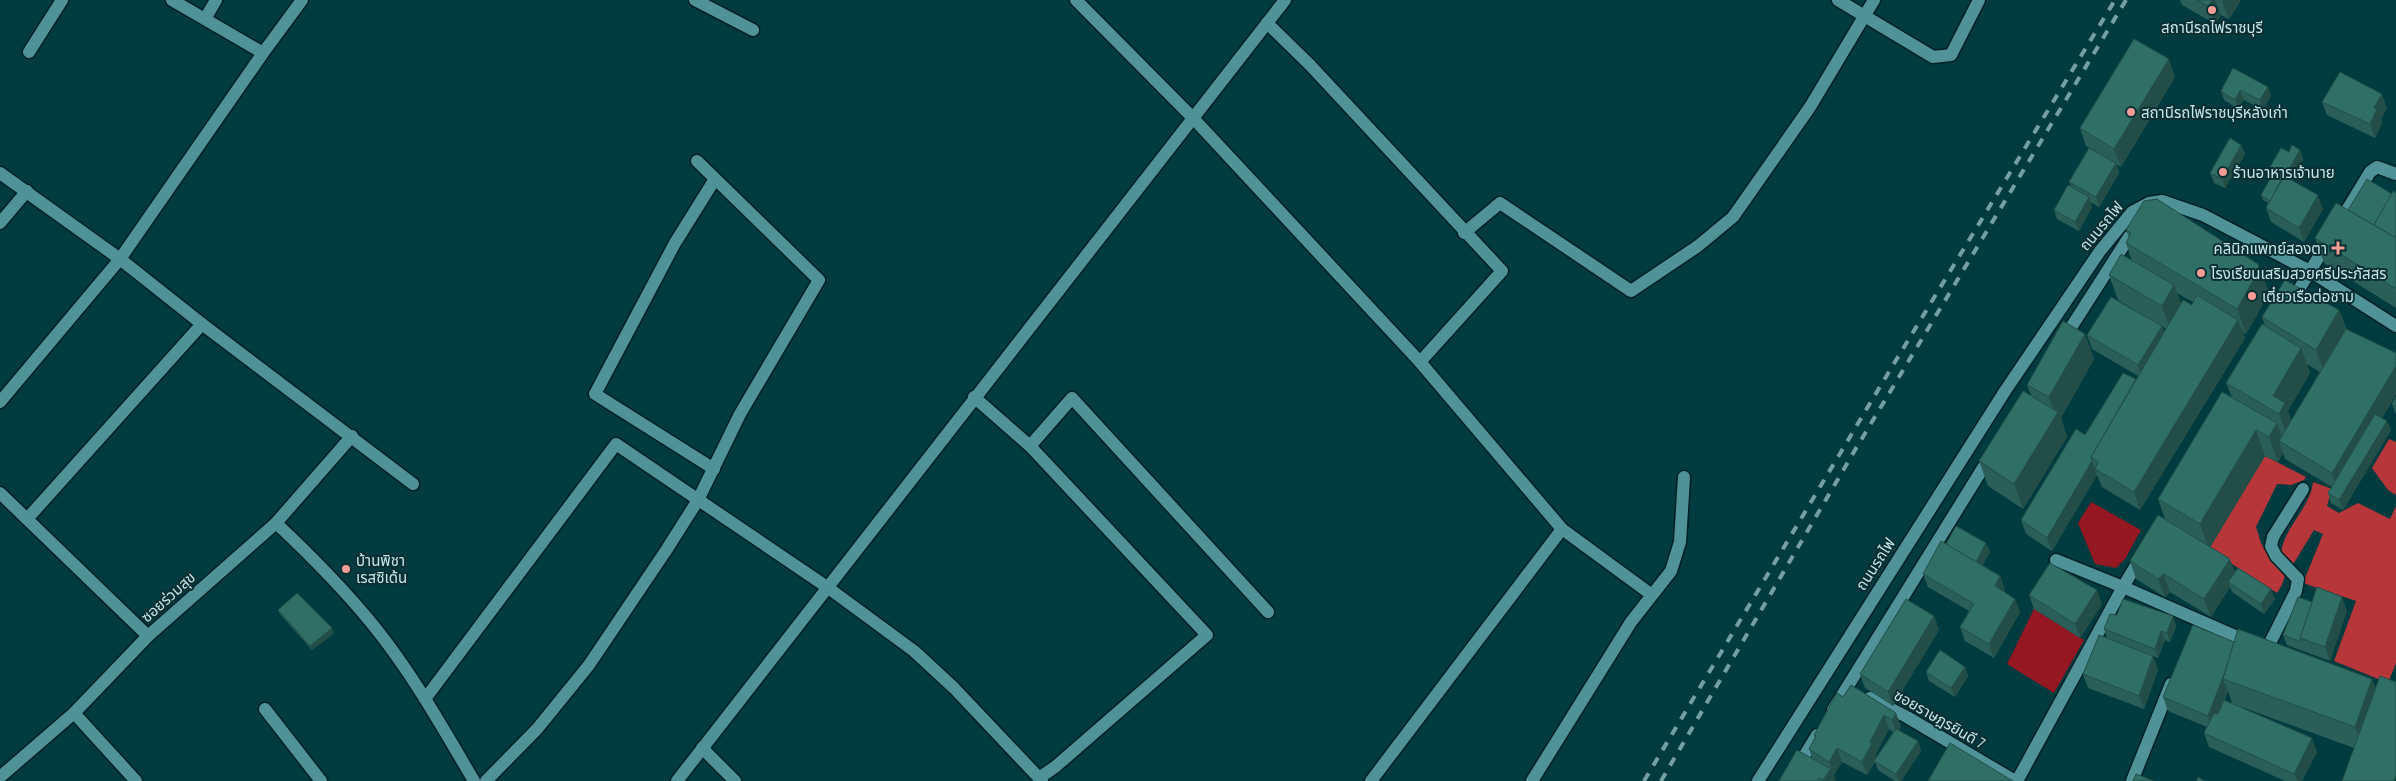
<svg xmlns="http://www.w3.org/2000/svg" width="2396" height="781" viewBox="0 0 2396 781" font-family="'PT Sans Narrow','Noto Sans Thai',sans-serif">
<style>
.green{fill:#941721}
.forest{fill:#b73639}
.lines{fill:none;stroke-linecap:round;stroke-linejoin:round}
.minor-casing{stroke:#002124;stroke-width:15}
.tertiary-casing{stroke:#002124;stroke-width:15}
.minor{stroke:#4f9399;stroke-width:12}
.tertiary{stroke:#4f9399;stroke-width:12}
.rail{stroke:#749fa3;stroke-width:4;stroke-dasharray:9 9;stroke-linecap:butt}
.wall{fill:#295f58;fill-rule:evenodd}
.shaded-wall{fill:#224e47}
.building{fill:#306f66;stroke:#224e47}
.poi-dot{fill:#f59c96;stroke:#0a2f33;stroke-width:2}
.labels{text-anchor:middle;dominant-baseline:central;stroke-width:4;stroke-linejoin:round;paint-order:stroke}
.poi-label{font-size:15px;fill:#c6e7ea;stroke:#0a2f33;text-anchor:start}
.street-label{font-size:15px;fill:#c6e7ea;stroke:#0a2f33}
</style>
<rect width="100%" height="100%" fill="#003b40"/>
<g class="green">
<path d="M2091,502L2141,530L2125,559L2116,568L2095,564L2078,523Z"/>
<path d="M2034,609L2084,640L2054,693L2007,664Z"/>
</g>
<g class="forest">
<path d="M2389,439L2396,442V495L2388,490L2372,468Z"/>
<path d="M2265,456L2306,477L2304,480L2291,485L2277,484L2256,527C2259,534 2260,544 2265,550C2279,569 2294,568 2277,593L2209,549Z"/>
<path d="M2313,482L2332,489L2327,506L2339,513L2358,503L2390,519L2396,506V663L2388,683L2334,661L2356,601L2303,583L2323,534L2314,530L2294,563L2286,562L2281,557C2281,529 2310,510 2313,482Z"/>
</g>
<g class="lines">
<g class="minor-casing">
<g id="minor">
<path d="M172,0L263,53"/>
<path d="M695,0L753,30"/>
<path d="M1076,0L1193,118L1420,362L1562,529L1652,595"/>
<path d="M1838,0L1933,57L1951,55L1979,0"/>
<path d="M205,19L216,0"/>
<path d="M1267,23L1310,65L1502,271L1420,362"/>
<path d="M29,52L62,0"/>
<path d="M0,173L120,259L202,324L413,484"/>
<path d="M0,223L27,191"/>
<path d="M1464,233L1500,203L1631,291L1698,246L1733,217L1810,107L1874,0"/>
<path d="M2292,301L2370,172L2377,167L2396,174"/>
<path d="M974,397L1030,446L1207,635L1055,767L1039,778"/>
<path d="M0,402L120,259L263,53L302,0"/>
<path d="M1030,446L1072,398L1268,612"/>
<path d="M714,469L595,394L675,243L715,179"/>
<path d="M0,493L148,636"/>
<path d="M27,519L202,324"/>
<path d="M276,523C310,555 343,588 373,625C412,673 443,728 474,781"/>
<path d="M2141,557L2123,587L2251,643"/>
<path d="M2267,649L2296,591L2298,579L2276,556L2271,546L2273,537L2303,489"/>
<path d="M1870,698L1907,717L2015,781"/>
<path d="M425,699L616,444L827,587L914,651L954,688L1042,781"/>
<path d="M265,709L321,781"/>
<path d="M74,713L136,781"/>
<path d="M702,748L735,781"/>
<path d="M0,777L74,713L148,636L276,523L352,436"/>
<path d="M486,781L537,729L589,665L667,549L698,500L740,414L819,280L697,161"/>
<path d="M677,781L1285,0"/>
<path d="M1371,781L1562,529"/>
<path d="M1532,781L1631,622L1671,571L1680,542L1684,477"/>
<path d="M2017,781L2123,587L2056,560"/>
<path d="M2132,781L2171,684"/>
</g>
</g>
<g class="tertiary-casing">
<g id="tertiary">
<path d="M2063,340L2129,237L2137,231"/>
<path d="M1833,710L1991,455"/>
<path d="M1758,781L2005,391L2100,251L2132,212L2149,203L2162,201L2203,215L2310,271L2396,326"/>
<path d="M1789,781L1817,735"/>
</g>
</g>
<use href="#minor" class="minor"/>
<use href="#tertiary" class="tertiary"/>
<g class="rail">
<path d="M1644,781L1884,380L2115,0"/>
<path d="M1661,781L1855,450L2126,0"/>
</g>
</g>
<g class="wall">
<path d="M2180,0H2241L2229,19L2221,15L2215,24L2182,5Z"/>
<path d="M2233,68L2271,96L2263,110L2244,100L2238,109L2224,100L2221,91Z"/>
<path d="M2175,77L2121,167L2116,164L2119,173L2099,207L2090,202L2092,207L2079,231L2057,219L2054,210L2071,186L2069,182L2094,151L2086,146L2080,128Z"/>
<path d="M2322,102L2387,108L2381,119L2382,123L2375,138L2327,115Z"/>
<path d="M2241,145L2245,154L2225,188L2214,183L2210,173Z"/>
<path d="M2300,150L2303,159L2292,180L2323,209L2304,242L2271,222L2266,208L2268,203L2263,200L2261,195L2277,179L2274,176L2270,167L2289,152Z"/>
<path d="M2396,193V308L2324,263L2315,238L2348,210L2392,194Z"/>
<path d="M2126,230L2268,289V295L2246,334L2242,332L2245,338L2140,510L2102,487L2097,475L2052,551L2026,534L2021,520L2085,435L2136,379L2138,376L2092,349L2087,335L2151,320L2118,300L2109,275L2132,261L2126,243L2129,237ZM2177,293L2193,302L2192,305L2181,304ZM2162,326L2166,329L2164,333Z"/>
<path d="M2339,310L2382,418L2391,430L2343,510L2331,503L2328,493L2332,487L2285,459L2283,453L2278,462L2265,456L2210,547L2235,572L2275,599L2264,614L2232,592L2230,587L2211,617L2170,592L2165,597L2136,579L2130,561L2165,519L2158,499L2232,397L2226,383L2265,326L2262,317ZM2307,364L2320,372L2291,421L2288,411L2310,373Z"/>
<path d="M2085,334L2094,359L2061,418L2067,437L2023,509L1988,486L1979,461L2031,395L2027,385Z"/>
<path d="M2396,397V415L2392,404Z"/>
<path d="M1986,543L1990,552L1982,565L2000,576L2005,590L2004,592L2015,599L2020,612L1994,658L1965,641L1960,627L1969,611L1928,587L1923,574L1946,544Z"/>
<path d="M2029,595L2102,604L2080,638L2034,609Z"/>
<path d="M2312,602L2347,611L2330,661L2287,645L2283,635Z"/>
<path d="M278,610L332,628L334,633L312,650L280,614Z"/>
<path d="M2117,615L2173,616L2176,626L2170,642L2165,640L2158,658L2153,656L2158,670L2144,709L2088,688L2083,674L2107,638L2104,629Z"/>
<path d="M1934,616L1939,630L1893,706L1865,688L1860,674Z"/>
<path d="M2234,642L2372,679L2375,688L2354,748L2239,706L2317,752L2302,781H2285L2209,747L2204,733L2207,727L2168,711L2163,697ZM2228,691L2232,703L2225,700Z"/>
<path d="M1965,667L1968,676L1955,697L1929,681L1926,672Z"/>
<path d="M1851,685L1901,726L1899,730L1918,741L1921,751L1901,781H1895L1878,770L1875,762L1867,775L1842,762L1834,775H1833L1836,781H1779L1812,758L1809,749L1815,738L1814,735L1843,697ZM1889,729L1893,732L1877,757L1876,754Z"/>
</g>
<g class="shaded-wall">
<path d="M2212,0H2215L2221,15L2215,24L2208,6Z"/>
<path d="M2223,0H2241L2229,19L2222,2Z"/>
<path d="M2169,59L2175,77L2121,167L2114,149Z"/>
<path d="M2268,87L2271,96L2263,110L2260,100Z"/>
<path d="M2240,90L2244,100L2238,109L2235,100Z"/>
<path d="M2382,94L2387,108L2381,119L2382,123L2375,138L2370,124L2374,108Z"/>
<path d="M2241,145L2245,154L2225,188L2222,179Z"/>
<path d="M2300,150L2303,159L2289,186L2285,176Z"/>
<path d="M2116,163L2119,173L2099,207L2096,197Z"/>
<path d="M2318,195L2323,209L2304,242L2299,228Z"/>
<path d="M2089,197L2092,207L2079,231L2075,222Z"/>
<path d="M2258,264L2268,289V295L2246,334L2237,309Z"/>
<path d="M2174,285L2184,311L2171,331L2162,306Z"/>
<path d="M2339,310L2348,335L2325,375L2316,350Z"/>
<path d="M2238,320L2245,338L2140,510L2134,492Z"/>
<path d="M2162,326L2167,339L2143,379L2138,365Z"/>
<path d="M2085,334L2094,359L2061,418L2067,437L2023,509L2014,484L2056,416L2049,397Z"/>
<path d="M2301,348L2310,373L2288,411L2294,428L2288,439L2273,396Z"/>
<path d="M2396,366V395L2339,491L2332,473Z"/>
<path d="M2387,421L2391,430L2343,510L2339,500Z"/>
<path d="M2277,423L2285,445L2279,441L2283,453L2278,462L2269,437Z"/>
<path d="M2256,430L2265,456L2209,549L2200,524Z"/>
<path d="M2092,461L2097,475L2052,551L2047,538Z"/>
<path d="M1986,543L1990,552L1979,573L1975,563Z"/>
<path d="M2230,559L2237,577L2228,582L2230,587L2211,617L2204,599Z"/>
<path d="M2164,574L2170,592L2165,597L2158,579Z"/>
<path d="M2000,576L2005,590L2000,600L1995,586Z"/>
<path d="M2271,589L2275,599L2264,614L2261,604Z"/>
<path d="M2097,590L2102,604L2080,638L2075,624Z"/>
<path d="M2342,597L2347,611L2330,661L2325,647Z"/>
<path d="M2015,599L2020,612L1994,658L1989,644Z"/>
<path d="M1934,616L1939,630L1893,706L1888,692Z"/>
<path d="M2173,616L2176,626L2170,642L2167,633Z"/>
<path d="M332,628L334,633L312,650L310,646Z"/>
<path d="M2161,631L2165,640L2158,658L2155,649Z"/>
<path d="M2236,643L2223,679L2228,691L2213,729L2208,716Z"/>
<path d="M2153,656L2158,670L2144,709L2139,696Z"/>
<path d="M1965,667L1968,676L1955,697L1951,688Z"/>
<path d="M2372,679L2381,704L2364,752L2355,727Z"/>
<path d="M1896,713L1901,726L1897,734L1892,720Z"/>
<path d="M1884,715L1889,729L1876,754L1877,757L1867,775L1862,762L1870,742Z"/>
<path d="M2312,738L2317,752L2302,781H2297L2294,774Z"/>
<path d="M1918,741L1921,751L1901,781H1899L1896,774Z"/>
<path d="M1837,748L1842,762L1834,775L1829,762Z"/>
<path d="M1831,769L1836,781H1823V780Z"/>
</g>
<g class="building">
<path d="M2197,0H2212L2208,6Z"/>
<path d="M2134,39L2169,59L2114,149L2080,128Z"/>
<path d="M2233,68L2268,87L2260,100L2240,90L2235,100L2221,91Z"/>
<path d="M2340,72L2382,94L2374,108L2377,109L2370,124L2322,102Z"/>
<path d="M2230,138L2241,145L2222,179L2210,173Z"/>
<path d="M2292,145L2300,150L2285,176L2270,167L2281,148L2289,152Z"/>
<path d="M2089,148L2116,163L2096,197L2069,182Z"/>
<path d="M2284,176L2318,195L2299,228L2266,208Z"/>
<path d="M2271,177L2276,180L2278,178L2281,180L2270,201L2261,195Z"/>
<path d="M2367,179L2392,194L2374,225L2348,210Z"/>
<path d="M2068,185L2089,197L2075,222L2054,210Z"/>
<path d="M2393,191L2396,193V238L2374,225Z"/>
<path d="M2157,199L2258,264L2259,270L2237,309L2126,243L2131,233L2126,230L2144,201Z"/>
<path d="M2336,203L2396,238V289L2315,238Z"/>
<path d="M2121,254L2174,285L2162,306L2109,275Z"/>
<path d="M2285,280L2339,310L2316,350L2262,317Z"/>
<path d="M2197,295L2238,320L2134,492L2095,469L2098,462L2091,457L2183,300L2192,305Z"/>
<path d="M2111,297L2162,326L2138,365L2087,335Z"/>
<path d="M2063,321L2085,334L2049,397L2027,385Z"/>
<path d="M2262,324L2301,348L2273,396L2285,403L2279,414L2226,383Z"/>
<path d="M2346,329L2396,353V366L2332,473L2279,441Z"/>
<path d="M2123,373L2136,379L2091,457L2092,461L2047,538L2021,520L2076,429L2085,435Z"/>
<path d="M2023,391L2058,412L2014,484L1979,461Z"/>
<path d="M2222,392L2277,423L2269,437L2256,430L2200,524L2158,499Z"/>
<path d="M2396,397V406L2392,404Z"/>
<path d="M2375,414L2387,421L2339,500L2328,493Z"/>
<path d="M2158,515L2230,559L2204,599L2164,574L2158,579L2130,561Z"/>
<path d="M1956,526L1986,543L1976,562L1946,544Z"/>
<path d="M1941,541L2000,576L1995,586L2015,599L1989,644L1960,627L1974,604L1923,574Z"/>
<path d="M2050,563L2097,590L2075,624L2029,595Z"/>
<path d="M2238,568L2271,589L2261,604L2228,582Z"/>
<path d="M2317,587L2342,597L2325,647L2300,638Z"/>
<path d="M297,593L332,628L310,646L278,610Z"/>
<path d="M2298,597L2312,602L2300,638L2301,642L2283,635Z"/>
<path d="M1906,599L1934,616L1888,692L1860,674Z"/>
<path d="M2123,599L2173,616L2167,633L2161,631L2155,649L2104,629L2110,614L2117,615Z"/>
<path d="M2193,625L2234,642L2226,669L2208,716L2163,697Z"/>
<path d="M2238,629L2372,679L2355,727L2223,679Z"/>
<path d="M2099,635L2153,656L2139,696L2083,674Z"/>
<path d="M1940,650L1965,667L1951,688L1926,672Z"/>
<path d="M2380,676L2396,682V776L2394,781H2342Z"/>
<path d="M1851,685L1896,713L1892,720L1884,715L1870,742L1872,743L1862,762L1837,748L1829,762L1809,749L1816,736L1814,735L1837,693L1843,697Z"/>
<path d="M2224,700L2312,738L2294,774L2204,733L2214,713L2218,714Z"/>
<path d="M1896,729L1918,741L1896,774L1874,761Z"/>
<path d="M1950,743L2013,781H1928Z"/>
<path d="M1797,750L1831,769L1823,780L1819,778L1817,781H1779Z"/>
<path d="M2136,774L2154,781H2133Z"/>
<path d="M2198,777L2205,781H2196Z"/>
</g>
<g class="poi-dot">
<circle cx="2212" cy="10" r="5"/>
<circle cx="2131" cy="112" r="5"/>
<circle cx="2223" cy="172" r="5"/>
<path d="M2335.5 240.5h5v5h5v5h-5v5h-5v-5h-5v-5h5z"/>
<circle cx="2201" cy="273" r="5"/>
<circle cx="2252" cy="296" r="5"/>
<circle cx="346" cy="569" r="5"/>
</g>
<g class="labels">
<g class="poi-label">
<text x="2212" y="27" text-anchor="middle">สถานีรถไฟราชบุรี</text>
<text x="2141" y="112">สถานีรถไฟราชบุรีหลังเก่า</text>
<text x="2233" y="172">ร้านอาหารเจ้านาย</text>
<text x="2327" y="248" text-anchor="end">คลินิกแพทย์สองตา</text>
<text x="2211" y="273">โรงเรียนเสริมสวยศรีประภัสสร</text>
<text x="2262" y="296">เตี๋ยวเรือต่อชาม</text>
<text x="356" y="560">บ้านพิชา<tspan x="356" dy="17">เรสซิเด้น</tspan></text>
</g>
<g class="street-label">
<text transform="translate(2101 226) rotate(-50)">ถนนรถไฟ</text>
<text transform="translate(1875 564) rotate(-57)">ถนนรถไฟ</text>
<text transform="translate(168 597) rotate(-42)">ซอยร่วมสุข</text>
<text transform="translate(1940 719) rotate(30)">ซอยราษฎรยินดี 7</text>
</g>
</g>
</svg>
